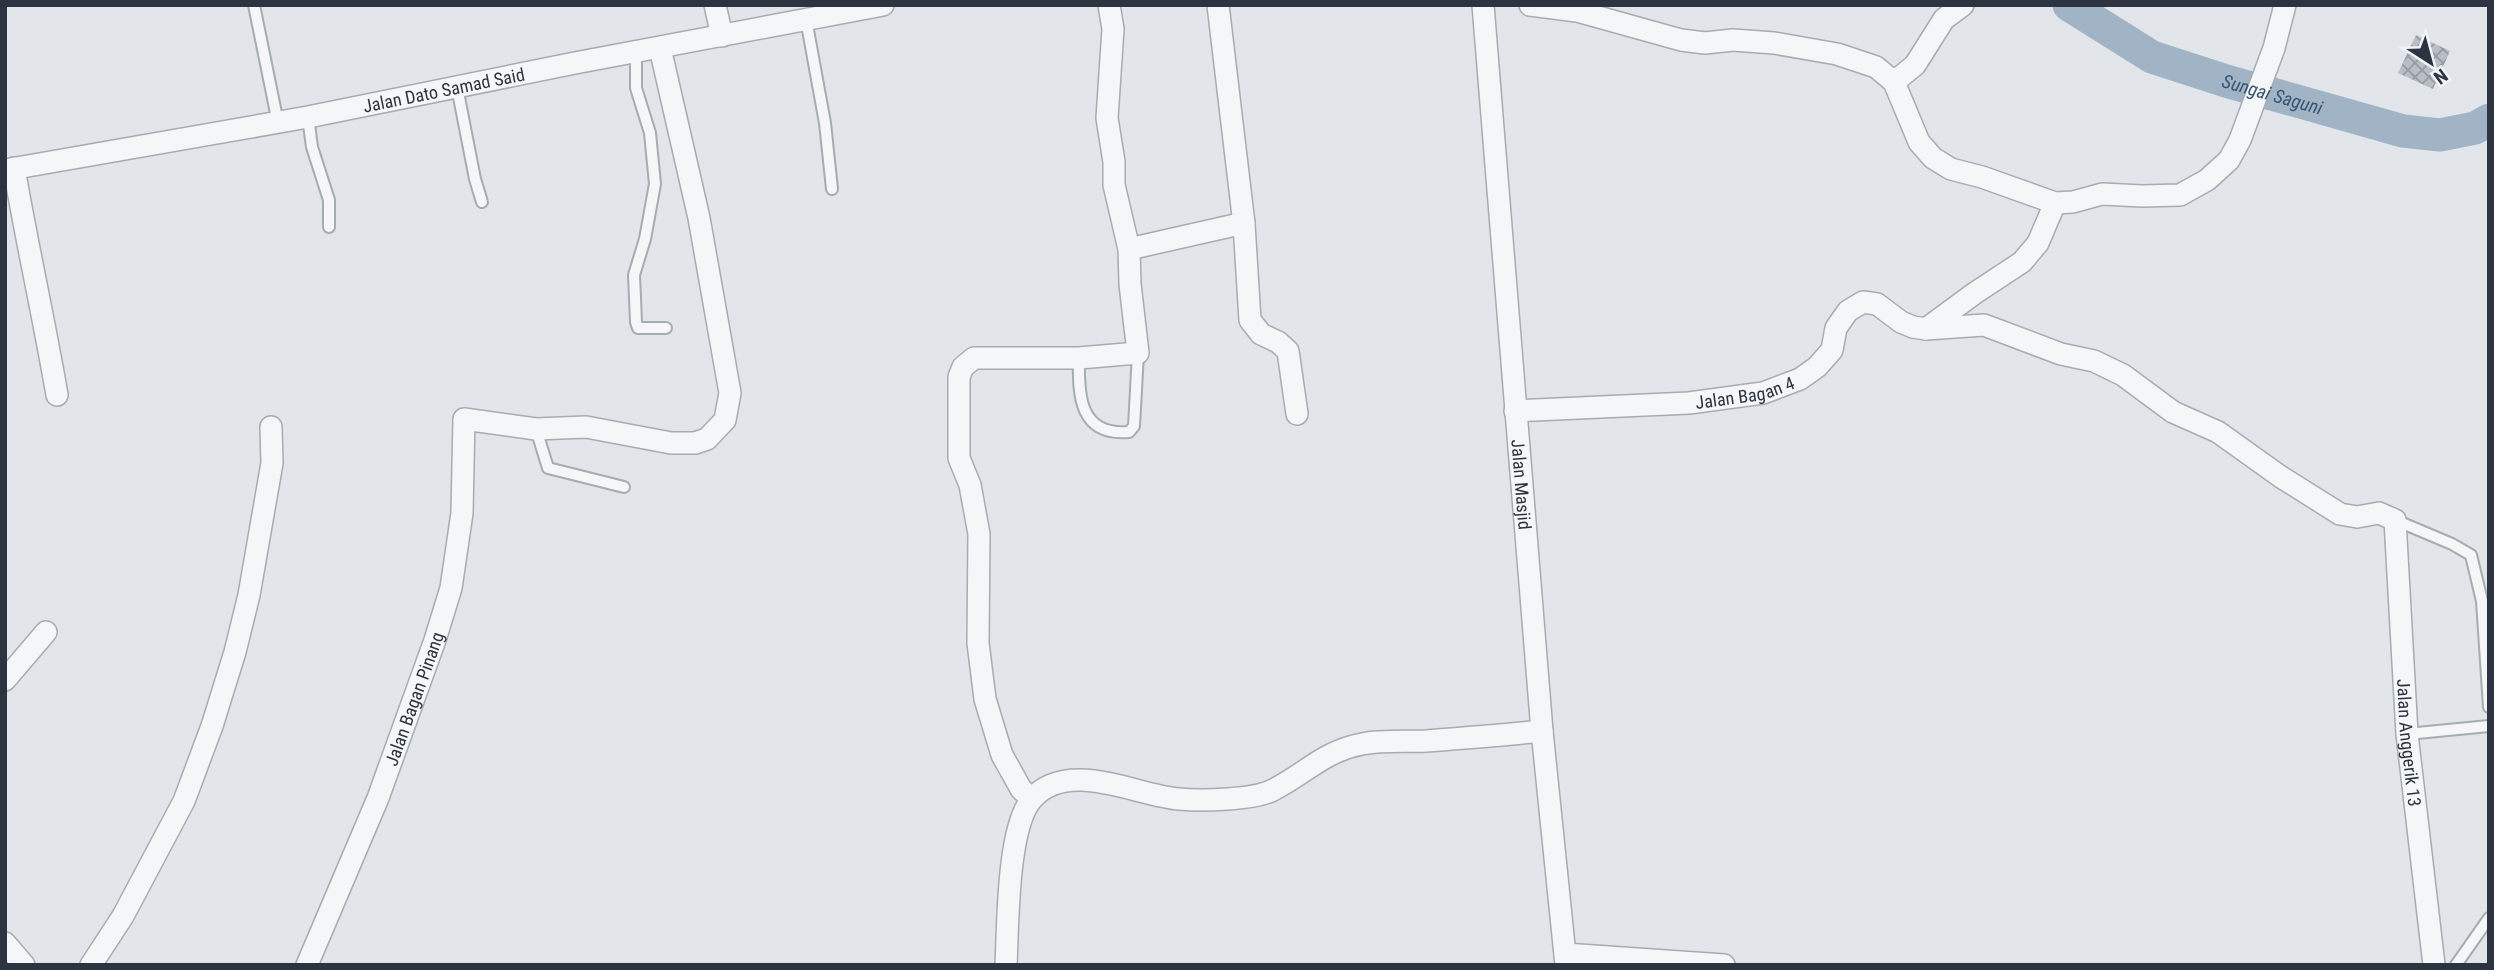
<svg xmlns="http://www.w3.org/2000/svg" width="2494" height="970" viewBox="0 0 2494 970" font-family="'Roboto Condensed',sans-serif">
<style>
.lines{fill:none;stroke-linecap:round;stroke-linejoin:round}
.river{stroke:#a0b4c6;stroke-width:33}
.building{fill:url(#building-cross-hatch)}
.lane-casing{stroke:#a7acb3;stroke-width:14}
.street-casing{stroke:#a7acb3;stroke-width:24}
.lane{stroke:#f4f6f8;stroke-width:10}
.street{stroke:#f4f6f8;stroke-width:21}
.labels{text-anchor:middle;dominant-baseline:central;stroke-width:6;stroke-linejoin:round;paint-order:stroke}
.street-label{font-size:18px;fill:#2b3440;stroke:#f1f4f7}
.water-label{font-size:19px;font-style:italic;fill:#395470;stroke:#f1f4f7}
</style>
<defs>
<pattern id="building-cross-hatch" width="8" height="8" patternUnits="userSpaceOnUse" patternTransform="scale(1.75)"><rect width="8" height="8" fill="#b9bec5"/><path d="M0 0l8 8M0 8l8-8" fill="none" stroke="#979ba1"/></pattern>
</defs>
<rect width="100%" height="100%" fill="#e2e5e9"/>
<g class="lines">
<path class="river" id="s1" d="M2069,5L2152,57L2226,81L2403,131L2440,135L2475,128L2489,120"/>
</g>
<path class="building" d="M2416,35L2450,51L2433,89L2398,73Z"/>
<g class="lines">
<g class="lane-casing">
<g id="lane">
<path d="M254,5L278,123"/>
<path d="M806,19L825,123L832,189"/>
<path d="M636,52V88L650,133L655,184L645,239L634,275L636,322L638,328H666"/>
<path d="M457,87L475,179L482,202"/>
<path d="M308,117L312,147L329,200V227"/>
<path d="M1079,358C1078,397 1080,436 1129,432L1134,426L1138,353"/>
<path d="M536,429L548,468L624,487"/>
<path d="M2395,520L2452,544L2471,555L2482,601L2489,707"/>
<path d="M2407,734L2489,726"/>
<path d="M2456,965L2489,918"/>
</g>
</g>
<g class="street-casing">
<g id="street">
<path d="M715,5L722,36"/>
<path d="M1218,5L1244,224L1250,320L1261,334L1278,342L1288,351L1297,414"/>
<path id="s2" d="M1483,5L1542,731L1566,965"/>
<path d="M1530,5L1577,11L1681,40L1705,43L1733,40L1774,43L1837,54L1876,67L1894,82L1919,142L1933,158L1951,169L1982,177L2055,203L2073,202L2102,194L2142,196L2180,195L2207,180L2229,160L2240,140L2274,48L2285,5"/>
<path d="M1894,82L1915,65L1944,19L1963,5"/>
<path d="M14,168C27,244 44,319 57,395"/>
<path id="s3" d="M5,170L308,117L575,63L883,5"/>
<path d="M1129,249L1244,223"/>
<path d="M1926,329L1975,293L2022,262L2038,243L2055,203"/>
<path id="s4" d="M1515,411L1689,403L1763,393L1800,379L1817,367L1832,350L1836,328L1848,311L1863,302L1877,304L1901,322L1913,327L1926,329L1984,325L2061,354L2094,361L2123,375L2173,412L2218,432L2281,477L2340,514L2357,517L2379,513L2395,520L2407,734L2434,965"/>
<path d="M5,680L46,632"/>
<path d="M1031,799L1021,789L1002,755L985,699L978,643L979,534L970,485L959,458V377L963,367L974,358H1079L1138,353L1130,284L1129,249L1114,185V162L1107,118L1113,29L1109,5"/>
<path d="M5,943L24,965"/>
<path d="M1565,954L1724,965"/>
<path d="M91,965L123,916L184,801L212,726L235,652L249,595L272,463L271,427"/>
<path id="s5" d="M307,965L378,798L435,640L451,588L462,513L464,419L536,429L586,427L671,443H695L707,439L725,420L730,393L699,218L660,48"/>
<path d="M1006,965C1008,927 1007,827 1032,799C1068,758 1137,796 1179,799C1201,801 1255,800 1273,790C1305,774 1324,751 1362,744C1382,740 1405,742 1426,741C1465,738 1503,735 1542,731"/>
</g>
</g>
<use href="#lane" class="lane"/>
<use href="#street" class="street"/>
</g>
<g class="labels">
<g class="street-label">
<text stroke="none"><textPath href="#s3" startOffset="446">Jalan Dato Samad Said</textPath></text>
<text stroke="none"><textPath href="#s4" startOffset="231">Jalan Bagan 4</textPath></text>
<text stroke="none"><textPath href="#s2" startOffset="481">Jalan Masjid</textPath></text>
<text stroke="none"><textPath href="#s5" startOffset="287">Jalan Bagan Pinang</textPath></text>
<text stroke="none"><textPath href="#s4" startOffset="1208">Jalan Anggerik 13</textPath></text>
</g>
<g class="water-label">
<text stroke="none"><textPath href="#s1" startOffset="224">Sungai Saguni</textPath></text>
</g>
</g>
<rect width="2494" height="970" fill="none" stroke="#2b3440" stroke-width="14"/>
<g transform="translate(2431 63) rotate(144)" stroke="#f1f4f7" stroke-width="5" paint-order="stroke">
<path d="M0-5L12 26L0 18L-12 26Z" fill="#2b3440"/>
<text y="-10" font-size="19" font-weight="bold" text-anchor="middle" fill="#2b3440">N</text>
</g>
</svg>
